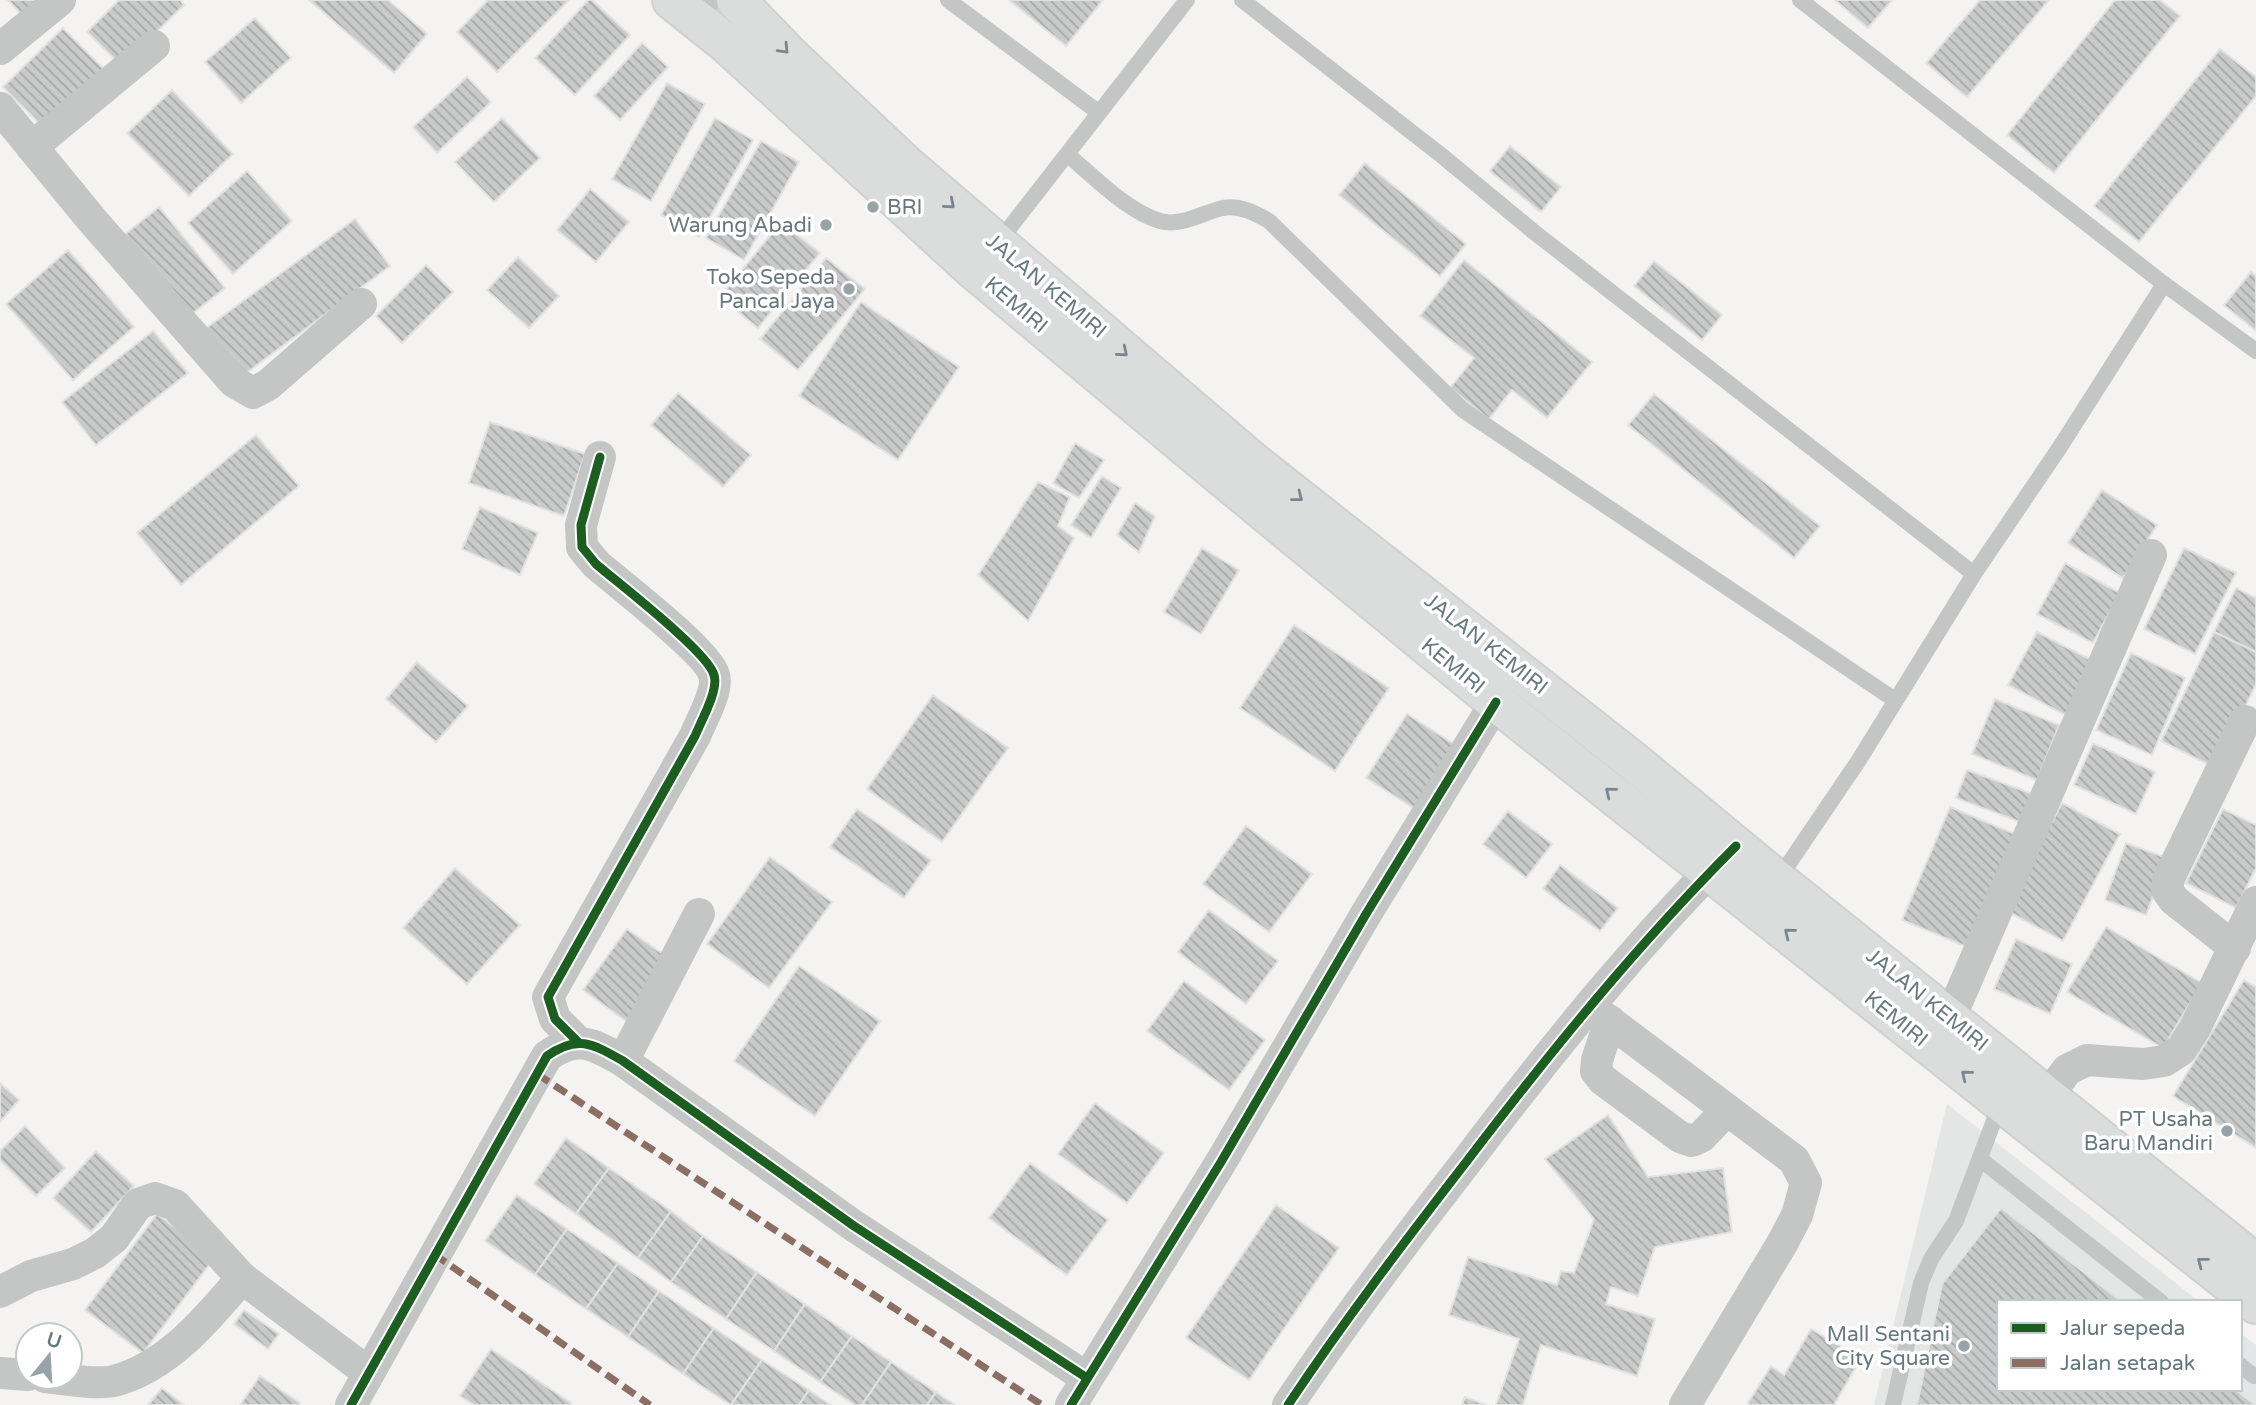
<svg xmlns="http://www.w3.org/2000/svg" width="2256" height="1405" viewBox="0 0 2256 1405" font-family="'Varela Round',sans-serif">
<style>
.built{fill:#e4e5e5}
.building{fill:url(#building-back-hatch);stroke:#e3e2e2;stroke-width:2}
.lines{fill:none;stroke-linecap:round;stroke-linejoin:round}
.trunk-casing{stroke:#cfd0d0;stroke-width:42}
.service{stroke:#c4c6c6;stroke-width:16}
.minor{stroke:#c4c6c6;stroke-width:32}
.trunk{stroke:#dbdcdc;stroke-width:38}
.quiet{stroke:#8d6e63;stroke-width:7;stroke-dasharray:14 7;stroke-linecap:butt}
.cycleway-casing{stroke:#fff;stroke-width:13}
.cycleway{stroke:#1b5e20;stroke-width:9}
.oneway{stroke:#78878d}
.poi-dot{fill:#98a3a7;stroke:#fff;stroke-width:2.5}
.labels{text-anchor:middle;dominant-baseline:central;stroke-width:7;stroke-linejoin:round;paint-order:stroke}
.poi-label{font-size:21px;fill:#66787f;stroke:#fff;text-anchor:end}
.street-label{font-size:21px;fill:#66787f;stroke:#fff}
</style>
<defs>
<pattern id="building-back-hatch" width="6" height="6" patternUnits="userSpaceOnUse" patternTransform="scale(1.75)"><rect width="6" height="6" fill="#c9caca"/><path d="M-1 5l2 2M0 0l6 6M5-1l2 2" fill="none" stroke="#a7a9a9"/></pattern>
</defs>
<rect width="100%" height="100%" fill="#f4f3f2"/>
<path class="built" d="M1947,1104L2200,1302H1999V1389H2240V1333L2256,1345V1405H1874Z"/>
<g class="building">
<path d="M8,0H45L25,18Z"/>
<path d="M119,0H180L184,5L122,66L87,32Z"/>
<path d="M309,0H388L427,34L394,73Z"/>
<path d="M488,0H569L497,72L457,32Z"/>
<path d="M588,0H592L630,35L575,95L535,58Z"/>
<path d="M1009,0H1103L1066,46Z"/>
<path d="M1835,0H1892L1868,28Z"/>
<path d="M1980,0H2049L1967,97L1926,63Z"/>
<path d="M2115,0H2160L2180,16L2054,173L2007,135Z"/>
<path d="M255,18L291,58L241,103L205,62Z"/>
<path d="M63,28L104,69L45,129L3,87Z"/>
<path d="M642,43L668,67L620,120L594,96Z"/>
<path d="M2220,49L2256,77V96L2139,242L2094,206Z"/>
<path d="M467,77L491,102L437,153L413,127Z"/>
<path d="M667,83L705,104L651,201L612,179Z"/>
<path d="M172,90L233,154L189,196L127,133Z"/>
<path d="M502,118L540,158L494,202L455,162Z"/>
<path d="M715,118L753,140L699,237L661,215Z"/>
<path d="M761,141L799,162L744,260L706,238Z"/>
<path d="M1510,146L1561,187L1541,212L1490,171Z"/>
<path d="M1365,163L1466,244L1440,276L1339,195Z"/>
<path d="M247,171L292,221L233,274L188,223Z"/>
<path d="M590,189L629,222L596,262L557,230Z"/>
<path d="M159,207L225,288L188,317L123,236Z"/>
<path d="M355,219L390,266L241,377L205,329Z"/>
<path d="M781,222L820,253L758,328L720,297Z"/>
<path d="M68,250L134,327L73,380L6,304Z"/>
<path d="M518,257L559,296L529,328L487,290Z"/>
<path d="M826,258L865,289L798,370L760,339Z"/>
<path d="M1464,260L1592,362L1547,418L1512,390L1489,419L1450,388L1474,358L1420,316Z"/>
<path d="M1654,261L1722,315L1702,340L1634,286Z"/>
<path d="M426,265L453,292L402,343L376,316Z"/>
<path d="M2251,272L2256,276V331L2224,305Z"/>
<path d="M861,302L959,367L898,460L799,396Z"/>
<path d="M153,331L188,373L96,445L62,402Z"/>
<path d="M678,393L751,455L723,487L651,425Z"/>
<path d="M1654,394L1820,526L1794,558L1628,425Z"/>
<path d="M490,422L585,454L564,516L469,483Z"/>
<path d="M256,435L299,486L181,585L137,533Z"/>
<path d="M1075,443L1104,460L1079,498L1053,483Z"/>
<path d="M1102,476L1121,488L1091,538L1071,525Z"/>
<path d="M1038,482L1070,497L1058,526L1074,538L1028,621L978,575Z"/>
<path d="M2102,490L2157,525L2123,578L2068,543Z"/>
<path d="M1135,503L1155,516L1139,552L1117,535Z"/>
<path d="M480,507L538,533L520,575L462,549Z"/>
<path d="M1202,548L1239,570L1201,634L1164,612Z"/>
<path d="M2184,548L2236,573L2195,654L2144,629Z"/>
<path d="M2065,563L2120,593L2093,643L2037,614Z"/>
<path d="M2236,588L2256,598V652L2214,632Z"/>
<path d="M1294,625L1389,688L1335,771L1240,708Z"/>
<path d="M2037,632L2095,662L2067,716L2008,685Z"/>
<path d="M2214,632L2256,652V684L2216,768L2161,741Z"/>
<path d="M2131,653L2185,678L2152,755L2096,730Z"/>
<path d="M417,662L468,706L436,742L386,699Z"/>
<path d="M933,695L1008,748L942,842L867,789Z"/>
<path d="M1995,699L2059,725L2037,780L1972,754Z"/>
<path d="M1407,714L1460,748L1420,812L1366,778Z"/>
<path d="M2093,743L2155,772L2136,814L2074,785Z"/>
<path d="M1967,770L2033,794L2023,823L1956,798Z"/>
<path d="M2062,803L2120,834L2063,941L2005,910Z"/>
<path d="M1950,807L2015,834L1967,947L1902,920Z"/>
<path d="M857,809L931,860L904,898L830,847Z"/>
<path d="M2223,809L2256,825V868L2236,908L2186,883Z"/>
<path d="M1508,811L1552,844L1526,878L1483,844Z"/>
<path d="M1246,826L1312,874L1269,932L1203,884Z"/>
<path d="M2126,843L2167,858L2146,915L2105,900Z"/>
<path d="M770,857L832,902L769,988L707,944Z"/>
<path d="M1560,865L1618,908L1600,931L1543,889Z"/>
<path d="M455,868L520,925L467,984L403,928Z"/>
<path d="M1209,910L1278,961L1246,1004L1178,952Z"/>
<path d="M2106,927L2202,983L2163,1048L2067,992Z"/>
<path d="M627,929L670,959L626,1021L583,990Z"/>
<path d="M2016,939L2072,964L2050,1014L1994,989Z"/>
<path d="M799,966L880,1021L815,1116L734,1061Z"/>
<path d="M2244,980L2256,987V1148L2173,1096Z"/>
<path d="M1184,981L1265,1040L1229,1090L1147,1031Z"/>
<path d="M0,1083L19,1100L0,1122Z"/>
<path d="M1095,1103L1164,1153L1127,1203L1058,1154Z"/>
<path d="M1608,1115L1648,1177L1723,1168L1732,1232L1655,1247L1638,1296L1611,1287L1606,1304L1655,1319L1637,1376L1541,1345L1523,1405H1496L1519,1339L1449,1315L1468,1257L1557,1285L1561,1271L1574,1273L1594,1219L1545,1159Z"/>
<path d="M25,1126L65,1168L36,1196L0,1160V1151Z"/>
<path d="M566,1138L609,1168L576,1214L534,1184Z"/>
<path d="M96,1151L134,1186L91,1232L53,1198Z"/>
<path d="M1030,1163L1108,1220L1067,1275L989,1218Z"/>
<path d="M609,1168L671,1211L638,1258L576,1214Z"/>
<path d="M517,1195L567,1229L535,1275L485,1241Z"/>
<path d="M1276,1205L1339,1248L1249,1380L1186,1338Z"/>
<path d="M2001,1208L2122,1302H1999V1389H2235L2255,1405H1917L1942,1284Z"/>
<path d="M671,1211L703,1236L671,1282L638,1258Z"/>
<path d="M157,1214L215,1257L143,1353L85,1310Z"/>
<path d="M567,1229L618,1263L586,1309L535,1275Z"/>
<path d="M703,1236L757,1272L726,1319L671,1282Z"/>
<path d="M618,1263L659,1291L628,1337L586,1309Z"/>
<path d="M757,1272L805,1304L774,1351L726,1319Z"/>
<path d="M659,1291L714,1328L683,1374L628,1337Z"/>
<path d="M805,1304L852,1336L820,1382L774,1351Z"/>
<path d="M244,1310L279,1334L268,1349L234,1324Z"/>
<path d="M714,1328L762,1360L731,1405L683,1374Z"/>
<path d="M1811,1329L1861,1358L1834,1405H1751L1748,1403L1771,1366L1784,1375Z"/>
<path d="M852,1336L891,1362L862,1405H855L820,1382Z"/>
<path d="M491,1349L571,1403L569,1405H474L460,1396Z"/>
<path d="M762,1360L809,1390L799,1405H731Z"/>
<path d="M891,1362L936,1392L927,1405H862Z"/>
<path d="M260,1376L300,1403L298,1405H240Z"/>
<path d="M162,1388L184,1405H148Z"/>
<path d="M809,1390L830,1405H799Z"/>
<path d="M936,1392L955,1405H927Z"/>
<path d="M1465,1397L1486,1405H1462Z"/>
</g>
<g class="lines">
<g class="trunk-casing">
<g id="trunk">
<path d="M672,0L726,43L973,269L1203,461L1496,702L2256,1304"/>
<path d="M736,0L790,56L907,166L1254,463L1634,762L1777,880L2256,1264"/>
</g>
</g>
<g class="service">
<path d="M948,0L1098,112"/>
<path d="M1242,0L1441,155L1534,232L1974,574"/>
<path d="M1800,0L2164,284L2256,351"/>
<path d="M699,21L713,0"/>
<path d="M1068,155C1094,177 1128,212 1160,221C1182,227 1203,212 1223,208C1240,205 1255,213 1269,221L1463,410L1895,700"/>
<path d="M997,244L1187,0"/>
<path d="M1777,881L1859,760L1974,574L2060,447L2164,284"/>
<path d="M1980,1159L2161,1302"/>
<path d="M2240,1365L2254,1376"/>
<path d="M1893,1405L1921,1283L1931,1259L1956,1221L2001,1102"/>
</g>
<g class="minor">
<path d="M0,49L60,0"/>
<path d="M0,108L92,220L234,382L253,393L268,385L361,304"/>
<path d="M32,147L154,46"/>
<path d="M2235,948L2174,900L2167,890L2169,878L2245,721"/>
<path d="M1589,1006L1794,1160L1806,1183L1797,1215L1783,1242L1685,1405"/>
<path d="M1950,1018L2151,555"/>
<path d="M1610,1021L1597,1060L1596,1071L1603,1080L1680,1137L1692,1141L1701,1137L1726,1111"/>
<path d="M579,1043L555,1019L548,997L695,736C701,721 719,690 714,675C708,652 618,583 596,564L582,547L581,525L600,457"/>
<path d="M623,1061L699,914"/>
<path d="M2047,1097L2067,1070L2087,1060L2143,1064L2164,1061L2181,1050L2195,1028L2256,902"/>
<path d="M0,1292L31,1276L73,1264L95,1253L114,1238L138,1204L155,1198L175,1205L242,1278"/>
<path d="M0,1373L28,1375"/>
<path d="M45,1377C64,1379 96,1385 114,1381C168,1367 208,1318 242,1278L369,1373"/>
<path d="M351,1405L547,1056C578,1034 593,1044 623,1061L854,1226L1087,1378"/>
<path d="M1071,1405L1221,1162L1366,914L1496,702"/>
<path d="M1288,1405C1345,1320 1407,1238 1470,1157C1550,1052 1633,948 1727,854"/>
</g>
<use href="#trunk" class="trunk"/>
<g class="quiet">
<path d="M537,1074L1042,1405"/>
<path d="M434,1254L650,1405"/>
</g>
<g class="cycleway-casing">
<g id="cycleway">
<path d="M579,1043L555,1019L548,997L695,736C701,721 719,690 714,675C708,652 618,583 596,564L582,547L581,525L600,457"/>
<path d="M351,1405L547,1056C578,1034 593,1044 623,1061L854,1226L1087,1378"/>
<path d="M1071,1405L1221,1162L1366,914L1496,702"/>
<path d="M1288,1405C1344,1321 1405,1241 1467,1161C1551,1051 1638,944 1736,846"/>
</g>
</g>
<use href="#cycleway" class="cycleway"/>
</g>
<defs><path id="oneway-chevron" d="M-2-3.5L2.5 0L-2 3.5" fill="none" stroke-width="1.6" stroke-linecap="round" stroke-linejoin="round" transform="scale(1.75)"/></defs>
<g class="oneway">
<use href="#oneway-chevron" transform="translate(784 49) rotate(46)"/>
<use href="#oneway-chevron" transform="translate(950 204) rotate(41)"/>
<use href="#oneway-chevron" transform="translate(1123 352) rotate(40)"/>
<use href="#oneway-chevron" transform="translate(1298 497) rotate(38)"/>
<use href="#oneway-chevron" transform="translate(1610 792) rotate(-141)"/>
<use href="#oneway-chevron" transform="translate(1789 933) rotate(-141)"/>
<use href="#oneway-chevron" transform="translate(1966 1075) rotate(-141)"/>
<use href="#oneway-chevron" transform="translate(2202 1262) rotate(-142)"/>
</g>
<g class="poi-dot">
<circle cx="873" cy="207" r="7"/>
<circle cx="826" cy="225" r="7"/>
<circle cx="849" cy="289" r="7"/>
<circle cx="2227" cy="1131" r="7"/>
<circle cx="1964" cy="1346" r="7"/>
</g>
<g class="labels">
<g class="poi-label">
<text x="887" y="207" text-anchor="start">BRI</text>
<text x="812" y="225">Warung Abadi</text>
<text x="835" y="277">Toko Sepeda<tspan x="835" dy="24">Pancal Jaya</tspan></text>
<text x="2213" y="1119">PT Usaha<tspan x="2213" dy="24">Baru Mandiri</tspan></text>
<text x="1950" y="1334">Mall Sentani<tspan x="1950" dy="24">City Square</tspan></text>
</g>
<g class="street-label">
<text transform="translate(1046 286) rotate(40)">JALAN KEMIRI</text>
<text transform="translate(1016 305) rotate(40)">KEMIRI</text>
<text transform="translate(1486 644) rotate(38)">JALAN KEMIRI</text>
<text transform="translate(1453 666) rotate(39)">KEMIRI</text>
<text transform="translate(1927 1000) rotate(39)">JALAN KEMIRI</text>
<text transform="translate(1896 1019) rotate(39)">KEMIRI</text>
</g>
</g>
<rect x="1997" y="1300" width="245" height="91" fill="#ffffff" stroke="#c2c9cc" stroke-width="2"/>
<rect x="2011" y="1323" width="35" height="10" fill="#1b5e20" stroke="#c2c9cc" stroke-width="2"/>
<text x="2060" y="1335" font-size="21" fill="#66787f">Jalur sepeda</text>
<rect x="2011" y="1358" width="35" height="10" fill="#8d6e63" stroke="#c2c9cc" stroke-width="2"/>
<text x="2060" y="1370" font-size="21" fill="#66787f">Jalan setapak</text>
<g transform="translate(49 1356) rotate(18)"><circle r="33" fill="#ffffff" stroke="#c2c9cc" stroke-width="2"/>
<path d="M0-5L12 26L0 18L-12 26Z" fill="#98a3a7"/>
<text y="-10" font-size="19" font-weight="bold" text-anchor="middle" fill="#66787f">U</text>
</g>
</svg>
